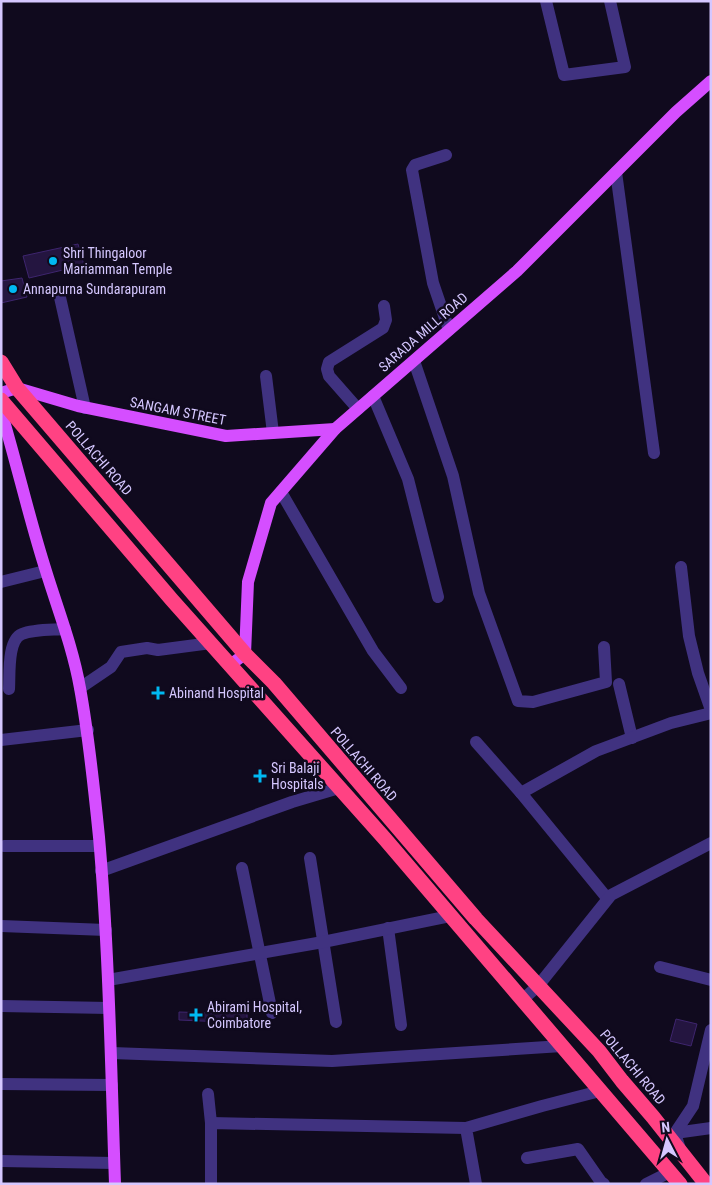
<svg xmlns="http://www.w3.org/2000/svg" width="712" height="1185" viewBox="0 0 712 1185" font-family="'Roboto Condensed',sans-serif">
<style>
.building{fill:#241540;stroke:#3e256e}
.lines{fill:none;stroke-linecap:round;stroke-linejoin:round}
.minor{stroke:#403280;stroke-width:12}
.major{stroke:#d54eff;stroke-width:12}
.highway{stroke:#ff4283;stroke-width:15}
.poi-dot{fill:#00b9f2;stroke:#100a1e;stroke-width:2}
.labels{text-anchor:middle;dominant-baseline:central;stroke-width:5;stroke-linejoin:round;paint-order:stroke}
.poi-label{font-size:14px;fill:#d5c7ff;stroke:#100a1e;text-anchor:start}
.street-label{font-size:14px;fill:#d5c7ff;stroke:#100a1e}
</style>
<rect width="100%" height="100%" fill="#100a1e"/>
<g class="building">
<path d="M78,244L84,265L29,278L23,256Z"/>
<path d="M22,278L27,297L1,303V281Z"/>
<path d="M179,1012L247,1014V1023L179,1020Z"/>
<path d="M676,1019L697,1024L691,1046L670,1041Z"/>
</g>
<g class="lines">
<g class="minor">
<path d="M546,1L564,75L625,67L610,1"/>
<path d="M446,155L415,165L412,170L433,283L449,330"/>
<path d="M616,172L654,453"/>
<path d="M59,293L85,408"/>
<path d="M414,361L453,476L479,593L518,701L533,702L606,682L604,647"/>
<path d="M266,376L273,433"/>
<path d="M373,396L408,479L438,597"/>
<path d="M358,409L329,376L327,369L329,362L383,328L386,320L384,306"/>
<path d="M281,492L373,651L401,688"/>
<path d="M681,567L689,636L698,673L711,710"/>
<path d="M1,582L45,571"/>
<path d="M619,684L632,738"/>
<path d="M80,688L111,667L121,652L147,648L158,650L211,643"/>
<path d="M9,689C10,675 7,640 22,634C34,629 51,630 65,629"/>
<path d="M1,740L88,730"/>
<path d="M476,742L521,793"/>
<path d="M4,846H99"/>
<path d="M310,858L336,1022"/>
<path d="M242,868L272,1013"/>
<path d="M101,871L292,802L339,788"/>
<path d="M607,898L521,793L596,751L671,723L711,713"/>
<path d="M1,926L106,930"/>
<path d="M388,928L401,1025"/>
<path d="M660,967L711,980"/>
<path d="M108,980L323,942L450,916"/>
<path d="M522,1000L538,986L611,895L711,843"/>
<path d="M1,1006L109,1008"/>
<path d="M112,1053L332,1061L562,1046"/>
<path d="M1,1084L112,1085"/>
<path d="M208,1094L211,1123"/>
<path d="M675,1133L711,1128"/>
<path d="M680,1149L675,1133L693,1106L711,1030"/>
<path d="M527,1158L578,1149L601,1182L604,1184"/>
<path d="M1,1161L114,1163"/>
<path d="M211,1184V1123L466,1128"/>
<path d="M476,1184L466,1128L542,1106L600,1091"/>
<path d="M646,1184L670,1172"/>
</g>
<g class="major">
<path d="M1,393L17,388L78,406L226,436L335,429"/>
<path d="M1,411C17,464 29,518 46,571C58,610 73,648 80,688C89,737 94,787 99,837C109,952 111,1068 115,1184"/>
<path d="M230,665L245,654L248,582L271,503L335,429L517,271L676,112L711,81"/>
</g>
<g class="highway">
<path d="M1,362L17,388L245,654L274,683L476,919L599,1051L622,1081L653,1117L706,1184"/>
<path d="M1,400L172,600L385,839L680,1184"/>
</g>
</g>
<g class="poi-dot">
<circle cx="53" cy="261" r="5"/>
<circle cx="13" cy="289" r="5"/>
<path d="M155.5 685.5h5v5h5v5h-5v5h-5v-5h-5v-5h5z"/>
<path d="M257.5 768.5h5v5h5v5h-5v5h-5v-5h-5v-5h5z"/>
<path d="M193.5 1007.5h5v5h5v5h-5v5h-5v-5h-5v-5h5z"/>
</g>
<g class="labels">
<g class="poi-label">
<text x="63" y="253">Shri Thingaloor<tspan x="63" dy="16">Mariamman Temple</tspan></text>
<text x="23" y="289">Annapurna Sundarapuram</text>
<text x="169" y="693">Abinand Hospital</text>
<text x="271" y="768">Sri Balaji<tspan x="271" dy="16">Hospitals</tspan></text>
<text x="207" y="1007">Abirami Hospital,<tspan x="207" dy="16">Coimbatore</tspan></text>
</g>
<g class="street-label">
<text transform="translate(423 332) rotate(-41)">SARADA MILL ROAD</text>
<text transform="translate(178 411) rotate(11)">SANGAM STREET</text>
<text transform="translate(99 458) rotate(49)">POLLACHI ROAD</text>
<text transform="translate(364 764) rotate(49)">POLLACHI ROAD</text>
<text transform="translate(633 1067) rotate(50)">POLLACHI ROAD</text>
</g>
</g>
<rect width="712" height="1185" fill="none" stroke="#d5c7ff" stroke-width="5"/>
<g transform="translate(667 1140) rotate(354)" stroke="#100a1e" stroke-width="4" paint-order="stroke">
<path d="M0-4L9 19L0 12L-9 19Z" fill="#d5c7ff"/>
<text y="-8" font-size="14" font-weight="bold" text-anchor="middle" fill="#d5c7ff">N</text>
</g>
</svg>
